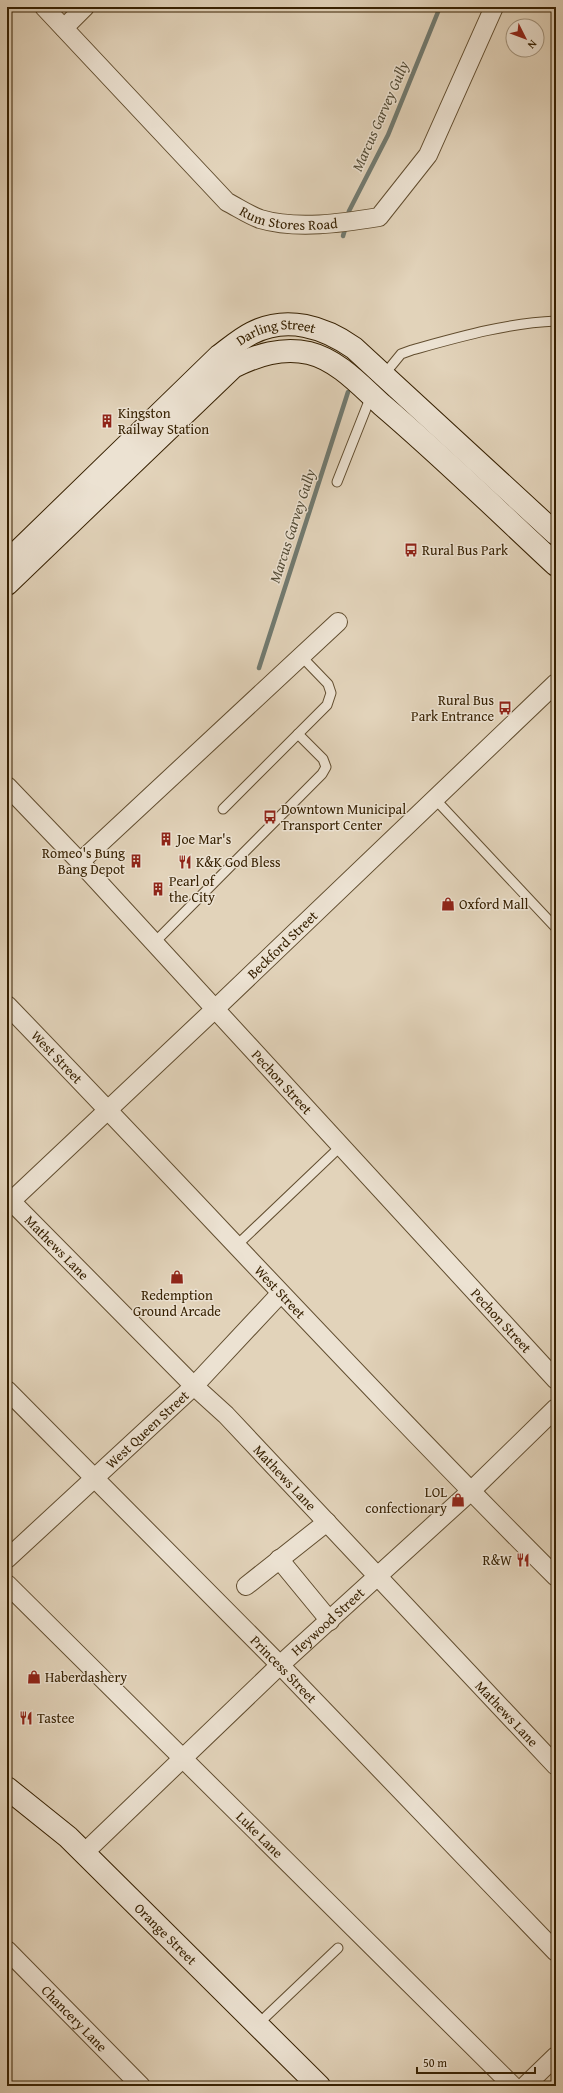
<svg xmlns="http://www.w3.org/2000/svg" width="563" height="2093" viewBox="0 0 563 2093" font-family="'Gentium Book Plus',serif">
<style>
.lines{fill:none;stroke-linecap:round;stroke-linejoin:round}
.stream{stroke:#717a70;stroke-width:4.5}
.lane-casing{stroke:#614d2f;stroke-width:11}
.street-casing{stroke:#614d2f;stroke-width:20}
.secondary-casing{stroke:#362001;stroke-width:24}
.lane{stroke:#ece2d2;stroke-width:9}
.street{stroke:#ece2d2;stroke-width:18}
.secondary{stroke:#ece2d2;stroke-width:22}
.labels{text-anchor:middle;dominant-baseline:central;stroke-width:3;stroke-linejoin:round;paint-order:stroke}
.street-label{font-size:14px;fill:#362001;stroke:#ece2d2}
.poi-label{font-size:14px;fill:#362001;stroke:#ece2d2;text-anchor:start}
.water-label{font-size:15px;font-style:italic;fill:#544d38;stroke:#ece2d2}
</style>
<rect width="100%" height="100%" fill="#e2d3ba"/>
<filter id="stains"><feTurbulence type="fractalNoise" baseFrequency=".005" numOctaves="4"/><feColorMatrix values="0 0 0 0 .2 0 0 0 0 .09 0 0 0 0 .02 0 0 0 .5 -.17"/></filter>
<radialGradient id="worn" r=".72"><stop offset=".6" stop-color="#630" stop-opacity="0"/><stop offset="1" stop-color="#630" stop-opacity=".3"/></radialGradient>
<g class="lines">
<g class="stream">
<path d="M347,218L349,211L388,135L440,7"/>
<path d="M343,236L346,226"/>
<path d="M259,668L348,392"/>
</g>
<g class="lane-casing">
<g id="lane">
<path d="M383,376L401,354L412,350C459,337 507,323 556,321"/>
<path d="M337,482L371,396"/>
<path d="M435,799L556,928"/>
<path d="M223,809L327,705L331,693L328,684L301,656"/>
<path d="M154,943L322,774L326,767L323,759L298,734"/>
<path d="M236,1246L341,1146"/>
<path d="M257,2025L338,1948"/>
</g>
</g>
<g class="street-casing">
<g id="street">
<path id="s1" d="M44,7L227,202C237,207 249,215 260,219C297,230 342,223 379,217L428,155L494,7"/>
<path d="M64,28L85,7"/>
<path id="s2" d="M7,786L80,862L556,1380"/>
<path d="M80,862L338,622"/>
<path id="s3" d="M7,1005C191,1195 369,1390 556,1577"/>
<path id="s4" d="M7,1197L194,1386L226,1415L556,1766"/>
<path id="s5" d="M7,1205L215,1009L556,683"/>
<path id="s6" d="M7,1390L280,1665L556,1952"/>
<path id="s7" d="M7,1559L194,1386L280,1294"/>
<path d="M279,1559L330,1621"/>
<path id="s8" d="M7,1584L513,2086"/>
<path d="M246,1586L327,1522"/>
<path id="s9" d="M84,1853L280,1665L471,1491L556,1408"/>
<path id="s10" d="M7,1950L141,2086"/>
<path d="M525,2086L556,2056"/>
</g>
</g>
<g class="secondary-casing">
<g id="secondary">
<path id="s11" d="M7,562L219,356C230,348 240,339 252,333C287,315 324,327 354,348L556,534"/>
<path d="M7,584L233,367C257,355 282,347 309,353C338,360 361,386 382,405C442,456 498,511 556,565"/>
<path id="s12" d="M7,1788L68,1837L319,2086"/>
</g>
</g>
<use href="#lane" class="lane"/>
<use href="#street" class="street"/>
<use href="#secondary" class="secondary"/>
</g>
<defs>
<g id="building-bare" transform="scale(1.08)"><path d="M-4-6H4V6H1V3H-1V6H-4ZM-2.5-4.3h1.7v1.8h-1.7ZM.8-4.3h1.7v1.8H.8ZM-2.5-1h1.7V.8h-1.7ZM.8-1h1.7V.8H.8Z" fill="#8f2418" stroke="#ece2d2" stroke-width="2.5" paint-order="stroke"/></g>
<g id="bus-bare" transform="scale(1.08)"><path d="M-5-6H5V4H4V6H2V4H-2V6H-4V4H-5ZM-3.5-4V0h7V-4ZM-3.5 1.2v1.5H-2V1.2ZM2 1.2v1.5H3.5V1.2Z" fill="#8f2418" stroke="#ece2d2" stroke-width="2.5" paint-order="stroke"/></g>
<g id="restaurant-bare" transform="scale(1.08)"><path d="M-5-6h1v4h1v-4h1v4h1v-4h1v5L-1.5 .5V6h-2V.5L-5-1ZM5-6V6H3V1.5H1.5Q1.5-4 5-6Z" fill="#8f2418" stroke="#ece2d2" stroke-width="2.5" paint-order="stroke"/></g>
<g id="shop-bare" transform="scale(1.08)"><path d="M-5-2.5h2.3a2.7 3.5 0 0 1 5.4 0H5L5.5 6h-11ZM-1.5-2.5h3a1.5 2.3 0 0 0-3 0Z" fill="#8f2418" stroke="#ece2d2" stroke-width="2.5" paint-order="stroke"/></g>
</defs>
<g fill-rule="evenodd">
<use href="#building-bare" x="107" y="421"/>
<use href="#bus-bare" x="411" y="550"/>
<use href="#bus-bare" x="505" y="708"/>
<use href="#bus-bare" x="270" y="817"/>
<use href="#building-bare" x="166" y="839"/>
<use href="#building-bare" x="136" y="861"/>
<use href="#restaurant-bare" x="185" y="862"/>
<use href="#building-bare" x="158" y="889"/>
<use href="#shop-bare" x="448" y="904"/>
<use href="#shop-bare" x="177" y="1277"/>
<use href="#shop-bare" x="458" y="1500"/>
<use href="#restaurant-bare" x="523" y="1560"/>
<use href="#shop-bare" x="34" y="1677"/>
<use href="#restaurant-bare" x="26" y="1718"/>
</g>
<g class="labels">
<g class="street-label">
<text stroke="none"><textPath href="#s1" startOffset="333">Rum Stores Road</textPath></text>
<text stroke="none"><textPath href="#s11" startOffset="360">Darling Street</textPath></text>
<text stroke="none"><textPath href="#s5" startOffset="379">Beckford Street</textPath></text>
<text stroke="none"><textPath href="#s3" startOffset="72">West Street</textPath></text>
<text stroke="none"><textPath href="#s2" startOffset="404">Pechon Street</textPath></text>
<text stroke="none"><textPath href="#s4" startOffset="71">Mathews Lane</textPath></text>
<text stroke="none"><textPath href="#s3" startOffset="396">West Street</textPath></text>
<text stroke="none"><textPath href="#s2" startOffset="728">Pechon Street</textPath></text>
<text stroke="none"><textPath href="#s7" startOffset="191">West Queen Street</textPath></text>
<text stroke="none"><textPath href="#s4" startOffset="395">Mathews Lane</textPath></text>
<text stroke="none"><textPath href="#s9" startOffset="336">Heywood Street</textPath></text>
<text stroke="none"><textPath href="#s6" startOffset="393">Princess Street</textPath></text>
<text stroke="none"><textPath href="#s4" startOffset="719">Mathews Lane</textPath></text>
<text stroke="none"><textPath href="#s8" startOffset="356">Luke Lane</textPath></text>
<text stroke="none"><textPath href="#s12" startOffset="216">Orange Street</textPath></text>
<text stroke="none"><textPath href="#s10" startOffset="96">Chancery Lane</textPath></text>
</g>
<g class="poi-label">
<text x="118" y="413">Kingston<tspan x="118" dy="16">Railway Station</tspan></text>
<text x="422" y="550">Rural Bus Park</text>
<text x="494" y="700" text-anchor="end">Rural Bus<tspan x="494" dy="16">Park Entrance</tspan></text>
<text x="281" y="809">Downtown Municipal<tspan x="281" dy="16">Transport Center</tspan></text>
<text x="177" y="839">Joe Mar's</text>
<text x="125" y="853" text-anchor="end">Romeo's Bung<tspan x="125" dy="16">Bang Depot</tspan></text>
<text x="196" y="862">K&amp;K God Bless</text>
<text x="169" y="881">Pearl of<tspan x="169" dy="16">the City</tspan></text>
<text x="459" y="904">Oxford Mall</text>
<text x="177" y="1295" text-anchor="middle">Redemption<tspan x="177" dy="16">Ground Arcade</tspan></text>
<text x="447" y="1492" text-anchor="end">LOL<tspan x="447" dy="16">confectionary</tspan></text>
<text x="512" y="1560" text-anchor="end">R&amp;W</text>
<text x="45" y="1677">Haberdashery</text>
<text x="37" y="1718">Tastee</text>
</g>
<g class="water-label">
<text transform="translate(380 116) rotate(-66)">Marcus Garvey Gully</text>
<text transform="translate(292 526) rotate(-72)">Marcus Garvey Gully</text>
</g>
</g>
<rect width="563" height="2093" fill="none" stroke="#e2d3ba" stroke-width="24"/>
<rect x="8" y="8" width="547" height="2077" fill="none" stroke="#362001" stroke-width="2"/>
<rect x="12" y="12" width="539" height="2069" fill="none" stroke="#362001"/>
<g transform="translate(525 38) rotate(132)"><circle r="19" fill="#ece2d2" stroke="#a3947e"/>
<path d="M0-3L7 15L0 10L-7 15Z" fill="#8f2418"/>
<text y="-6" font-size="11" font-weight="bold" text-anchor="middle" fill="#362001">N</text>
</g>
<path d="M417 2067v6h118v-6" fill="none" stroke="#362001" stroke-width="2"/>
<text x="423" y="2067" font-size="12" fill="#362001" stroke="#ece2d2" stroke-width="3" paint-order="stroke">50 m</text>
<rect width="100%" height="100%" filter="url(#stains)"/>
<rect width="100%" height="100%" fill="url(#worn)"/>
</svg>
